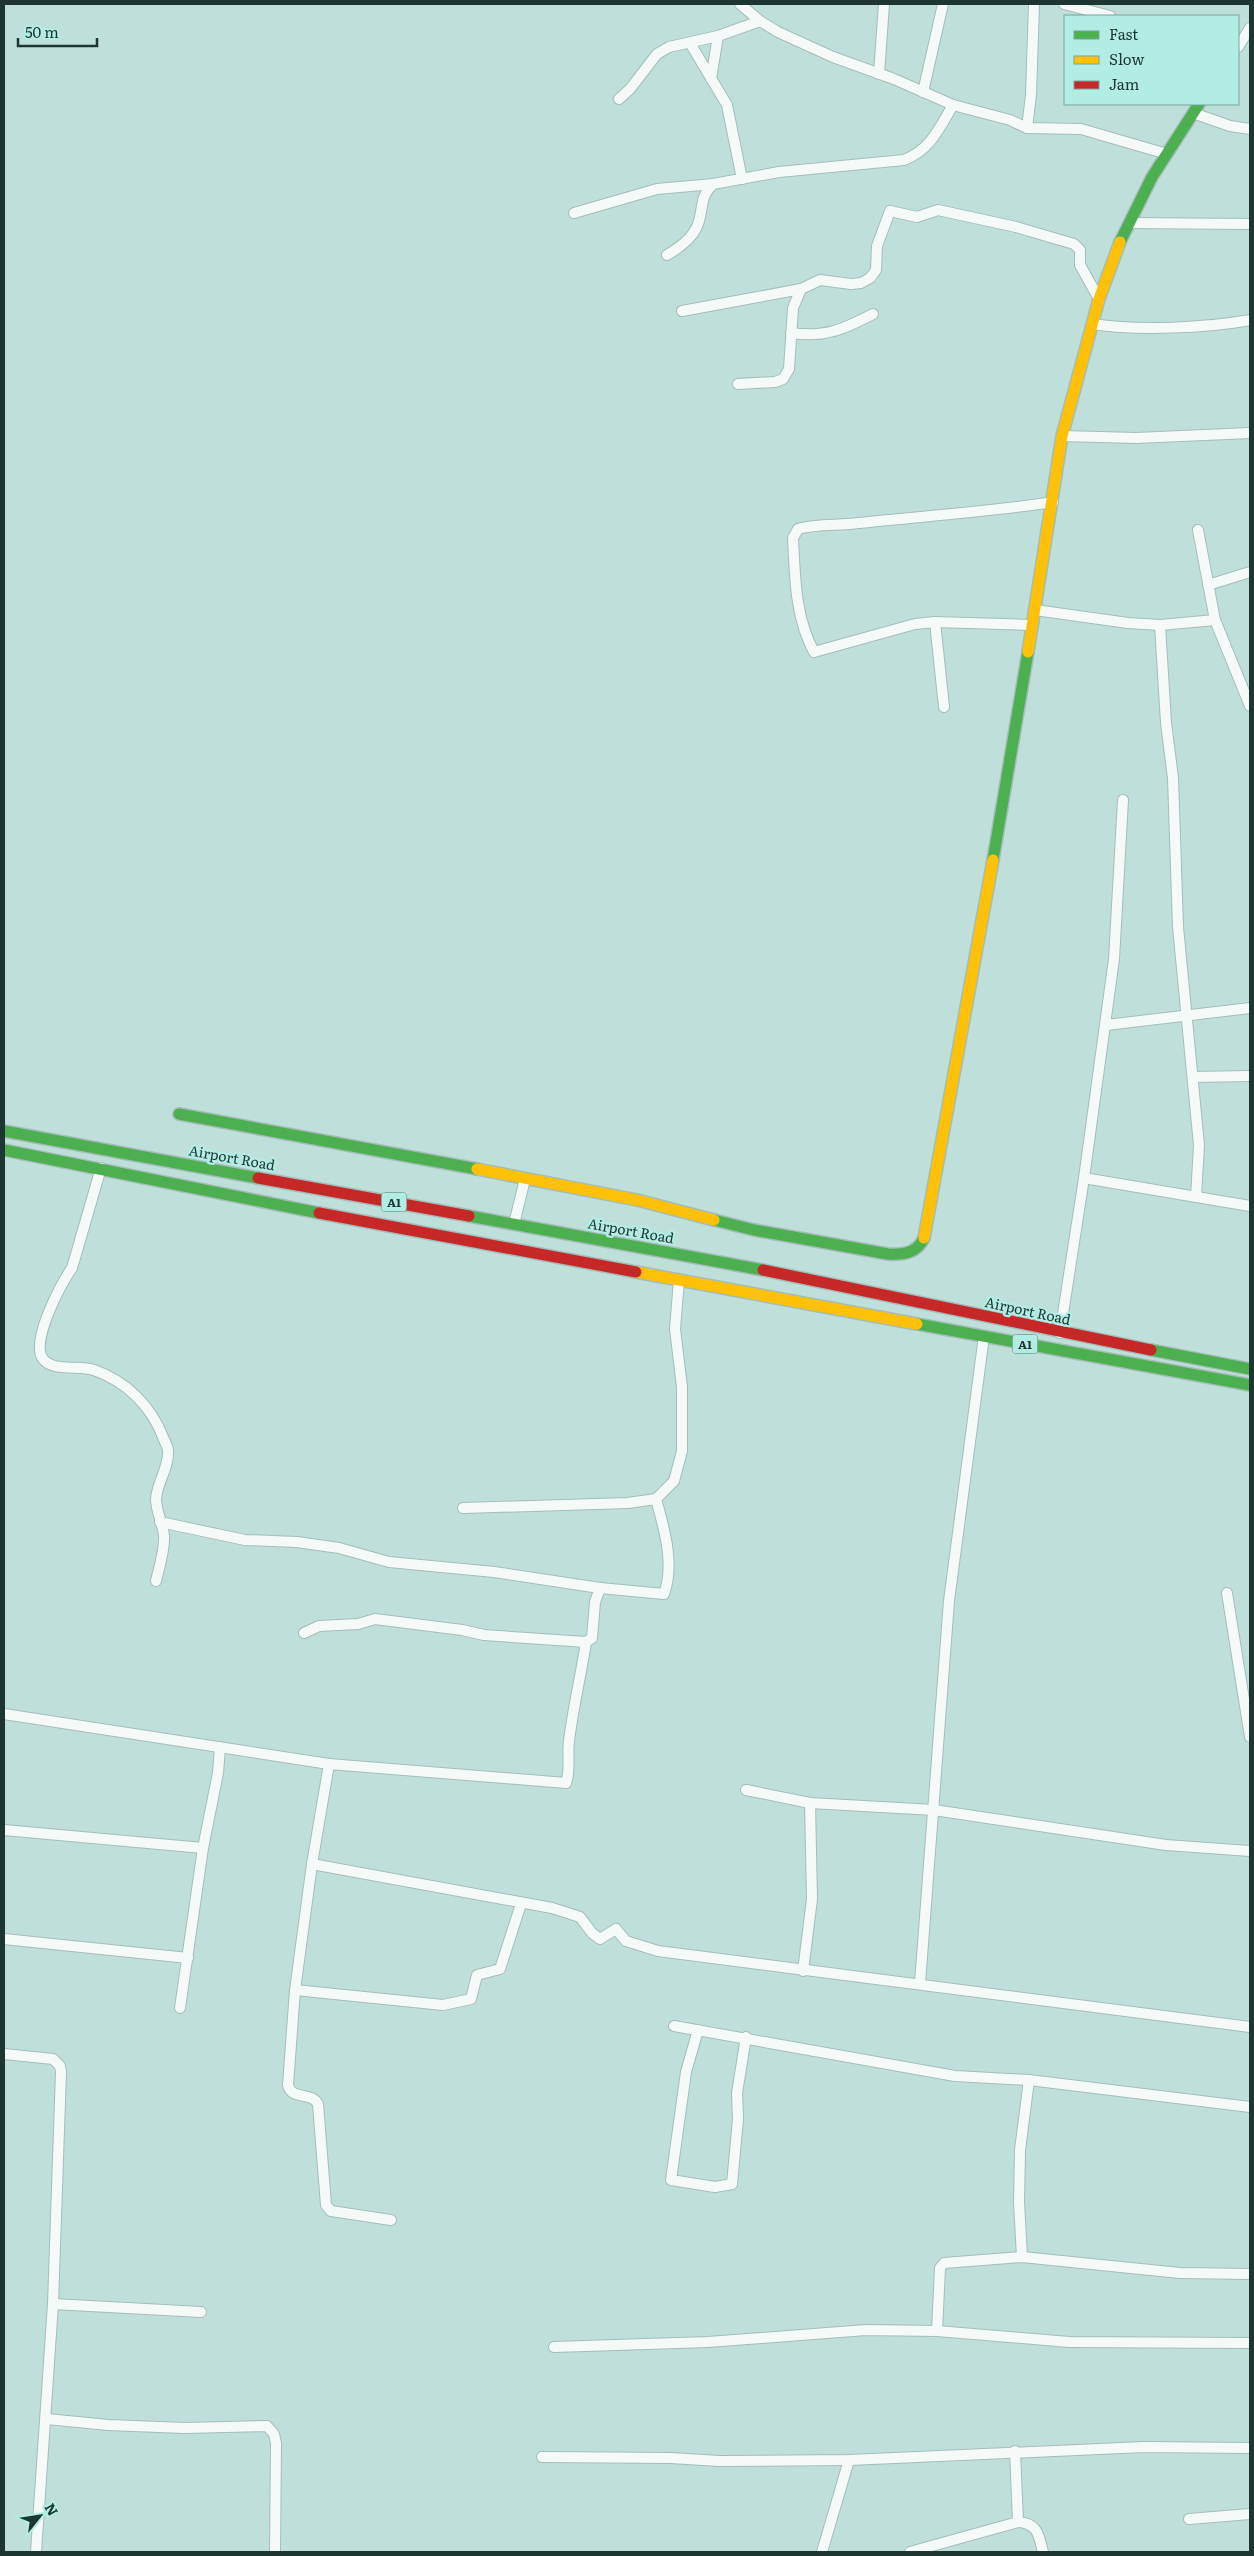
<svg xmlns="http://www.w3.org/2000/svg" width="1254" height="2556" viewBox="0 0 1254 2556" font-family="Literata,serif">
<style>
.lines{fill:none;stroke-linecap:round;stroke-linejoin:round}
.street-casing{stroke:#a4bdb8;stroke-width:12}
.fast-casing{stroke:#a4bdb8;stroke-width:14}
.slow-casing{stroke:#a4bdb8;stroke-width:14}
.jam-casing{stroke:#a4bdb8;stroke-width:14}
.street{stroke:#f5faf9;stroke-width:10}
.fast{stroke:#4caf50;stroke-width:11}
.slow{stroke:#ffc107;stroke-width:11}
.jam{stroke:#c62828;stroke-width:11}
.labels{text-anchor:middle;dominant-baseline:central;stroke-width:4.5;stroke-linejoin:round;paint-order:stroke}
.shield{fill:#b2ede3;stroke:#4a6d67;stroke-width:1}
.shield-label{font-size:12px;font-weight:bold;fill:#1e3632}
.street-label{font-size:14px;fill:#1e3632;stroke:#b2ede3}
</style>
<rect width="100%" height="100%" fill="#bfe0da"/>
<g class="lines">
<g class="street-casing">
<g id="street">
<path d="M740,4L760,21L778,32L833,57L894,79L953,105L1010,120L1027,128L1081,129L1167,154"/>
<path d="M1064,4L1110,16"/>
<path d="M690,43L727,105L742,179"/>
<path d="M1238,47L1250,28"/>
<path d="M879,74L884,4"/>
<path d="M711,79L718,36"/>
<path d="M923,92L943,4"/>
<path d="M619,99L630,89L657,54L669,47L718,36L760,21"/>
<path d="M1193,113L1230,126L1250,129"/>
<path d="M1027,128L1031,95L1034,4"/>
<path d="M574,213L657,189L713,184L779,172L904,160C930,150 939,129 953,105"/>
<path d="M1129,223L1250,224"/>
<path d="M667,255C682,246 697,235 700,217C703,202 702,195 713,184"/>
<path d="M682,311L801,289"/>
<path d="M1093,324C1137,331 1206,328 1250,320"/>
<path d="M791,333C825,338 844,329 873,314"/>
<path d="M738,384L775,382L783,379L789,369L793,308L801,289L820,280L851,284L861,283L870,278L876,270L877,246L890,211L917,217L938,210L1016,227L1074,244L1080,250V265L1099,299"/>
<path d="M1062,436L1136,438L1250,433"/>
<path d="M1198,530L1215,620L1250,706"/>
<path d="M1208,585L1250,572"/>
<path d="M1035,610L1128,623L1160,625L1215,620"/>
<path d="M935,622L944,707"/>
<path d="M1032,625L935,622L915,624L814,652C795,617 795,577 793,538L798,529C818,523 838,526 859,523C924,516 989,512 1053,502"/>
<path d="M1160,625L1166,723L1173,778L1178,927L1199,1145L1196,1197"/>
<path d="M1106,1025L1250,1008"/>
<path d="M1193,1077L1250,1076"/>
<path d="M101,1168L72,1268C61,1283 30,1342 43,1359C53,1372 80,1365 94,1370C126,1381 151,1406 163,1437C164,1441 168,1446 168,1451C169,1468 157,1482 156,1499C156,1512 163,1523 164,1536C165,1550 159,1567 156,1581"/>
<path d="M1084,1178L1250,1206"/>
<path d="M514,1224L525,1179"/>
<path d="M1060,1333L1084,1178L1114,959L1123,800"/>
<path d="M463,1508L628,1503L656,1499"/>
<path d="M160,1522L245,1540L297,1542L339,1548L389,1562L494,1572L600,1588"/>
<path d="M1227,1593L1250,1737"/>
<path d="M304,1633L319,1626L358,1624L375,1619L462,1630L484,1635L586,1642"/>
<path d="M4,1714L329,1764L566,1783C571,1769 567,1755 569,1741C573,1708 581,1675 586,1642L592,1638L595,1602L600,1588L664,1594C675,1564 664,1528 656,1499L674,1481L682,1451V1387L675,1329L679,1280"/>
<path d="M329,1764L312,1864L295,1990L288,2085C292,2101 311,2091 318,2104L326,2205L331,2211L391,2220"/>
<path d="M746,1790L810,1803L934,1810L1166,1845L1250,1851"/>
<path d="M4,1830L203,1848"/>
<path d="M312,1864L552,1908L580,1917L592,1933L600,1939L616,1929L626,1941L658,1951L1250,2027"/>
<path d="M4,1939L188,1958"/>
<path d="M803,1971L812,1899L810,1803"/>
<path d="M920,1983L949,1601L984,1336"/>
<path d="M295,1990L443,2005L471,1999L477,1975L500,1969L521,1904"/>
<path d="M180,2008L203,1848L218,1773L220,1747"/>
<path d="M674,2026L955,2076L1029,2080L1250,2107"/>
<path d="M698,2030L686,2072L671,2180L715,2187L732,2184L738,2119L737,2093L746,2037"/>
<path d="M4,2054L53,2059L60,2066L61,2072L53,2304L36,2552"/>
<path d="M1022,2257L1019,2202L1020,2150L1029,2080"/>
<path d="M53,2304L201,2312"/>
<path d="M937,2331L940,2268L944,2263L1022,2257L1180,2273L1250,2274"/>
<path d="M554,2347L708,2342L866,2330L937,2331L1069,2342L1250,2343"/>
<path d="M47,2419L108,2425L185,2428L267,2426L274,2434L276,2443L275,2552"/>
<path d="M542,2457L671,2458L719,2461L849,2460L1144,2447L1250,2448"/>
<path d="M1189,2519L1250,2514"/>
<path d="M1018,2522C1038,2523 1039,2536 1043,2552"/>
<path d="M822,2552L849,2460"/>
<path d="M910,2552L1018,2522L1015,2451"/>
</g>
</g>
<g class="fast-casing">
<g id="fast">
<path d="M1120,242L1152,177L1199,104"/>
<path d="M993,860L1028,652"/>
<path d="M179,1114L477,1169"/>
<path d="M4,1131L258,1178"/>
<path d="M4,1150L319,1213"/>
<path d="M469,1216L763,1270"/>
<path d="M714,1220L754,1230L888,1254C904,1255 917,1253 924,1238"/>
<path d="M917,1324L1250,1385"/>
<path d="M1151,1350L1250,1369"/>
</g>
</g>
<g class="slow-casing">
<g id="slow">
<path d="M1028,652L1062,436L1099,299L1120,242"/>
<path d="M477,1169L637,1200L714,1220"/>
<path d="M924,1238L993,860"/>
<path d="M636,1272L917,1324"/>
</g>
</g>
<g class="jam-casing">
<g id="jam">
<path d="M258,1178L469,1216"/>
<path d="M319,1213L636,1272"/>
<path d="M763,1270L1151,1350"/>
</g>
</g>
<use href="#street" class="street"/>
<use href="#fast" class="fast"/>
<use href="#slow" class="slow"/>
<use href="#jam" class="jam"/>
</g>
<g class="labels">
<g class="shield">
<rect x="381.5" y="1192.5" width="25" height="19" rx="4"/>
<rect x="1012.5" y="1334.5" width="25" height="19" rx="4"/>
</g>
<g class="shield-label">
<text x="394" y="1202">A1</text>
<text x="1025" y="1344">A1</text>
</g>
<g class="street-label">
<text transform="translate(232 1157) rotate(10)">Airport Road</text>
<text transform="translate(631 1230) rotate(10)">Airport Road</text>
<text transform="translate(1028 1310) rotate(12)">Airport Road</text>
</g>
</g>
<rect width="1254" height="2556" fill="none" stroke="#1e3632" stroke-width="10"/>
<rect x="1064" y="15" width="175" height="90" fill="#b2ede3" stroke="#77a49c"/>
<rect x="1074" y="31" width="25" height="8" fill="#4caf50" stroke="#77a49c"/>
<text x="1109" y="40" font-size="15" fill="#1e3632">Fast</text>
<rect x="1074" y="56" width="25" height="8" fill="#ffc107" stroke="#77a49c"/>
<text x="1109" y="65" font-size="15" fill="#1e3632">Slow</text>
<rect x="1074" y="81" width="25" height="8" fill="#c62828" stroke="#77a49c"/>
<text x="1109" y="90" font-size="15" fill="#1e3632">Jam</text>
<g transform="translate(40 2516) rotate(60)" stroke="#b2ede3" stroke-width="4" paint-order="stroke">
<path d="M0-4L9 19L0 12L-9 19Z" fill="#1e3632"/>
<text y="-8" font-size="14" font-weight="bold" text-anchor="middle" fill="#1e3632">N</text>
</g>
<path d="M18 38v8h79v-8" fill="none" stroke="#1e3632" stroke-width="2.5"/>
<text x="25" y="38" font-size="15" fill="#1e3632" stroke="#b2ede3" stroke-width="4" paint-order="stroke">50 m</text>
</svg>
